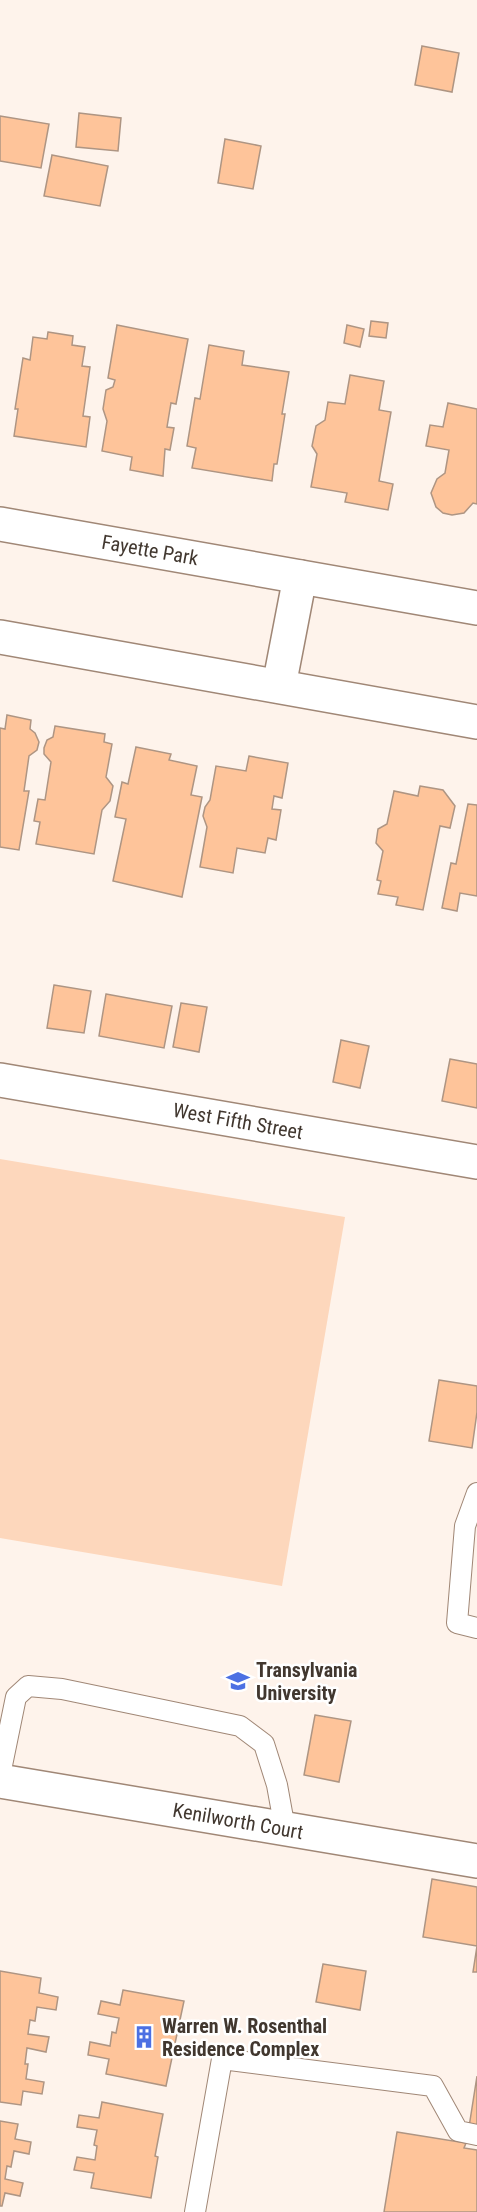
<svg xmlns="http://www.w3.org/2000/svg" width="477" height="2212" viewBox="0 0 477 2212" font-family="'Roboto Condensed',sans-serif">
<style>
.green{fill:#fdd7bc}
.building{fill:#fec49a;stroke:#ae9583;stroke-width:1.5}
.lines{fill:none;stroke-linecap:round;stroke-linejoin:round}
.service-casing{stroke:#a08776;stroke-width:22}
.minor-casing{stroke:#a08776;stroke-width:36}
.service{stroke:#fff;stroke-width:20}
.minor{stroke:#fff;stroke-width:33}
.labels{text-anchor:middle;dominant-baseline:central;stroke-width:5;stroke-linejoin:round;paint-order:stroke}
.street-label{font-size:20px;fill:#41372f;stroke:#fff}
.poi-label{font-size:20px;font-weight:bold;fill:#41372f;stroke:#fff;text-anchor:start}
</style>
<rect width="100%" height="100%" fill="#fef3eb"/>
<path class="green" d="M0,1159L345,1217L282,1586L0,1538Z"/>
<g class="building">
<path d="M422,46L459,53L452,92L415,85Z"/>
<path d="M79,113L121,118L118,151L76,147Z"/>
<path d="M0,116L49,124L41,168L0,161Z"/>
<path d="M225,139L261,146L253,189L218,183Z"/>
<path d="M52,155L108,166L100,206L44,196Z"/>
<path d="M371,321L388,323L386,338L369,336Z"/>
<path d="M117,325L188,339L176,404L171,403L167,427L174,428L170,450L165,449L163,476L130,470L132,457L102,451L107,421L103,409L106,390L113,387L115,380L108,378Z"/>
<path d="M347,325L364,329L360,347L344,343Z"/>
<path d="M48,332L73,336L72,345L85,347L82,366L90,367L83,416L90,417L86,447L14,436L18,409H15L23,358L30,360L33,337L47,339Z"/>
<path d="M209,345L244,351L242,365L289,372L282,414H285L277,464H274L272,481L192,468L196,448L187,446L195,398L200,399Z"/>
<path d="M350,375L384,381L379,410L391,412L379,481L393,484L388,510L345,502L347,493L311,487L317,454L312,446L316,426L325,420L328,402L345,404Z"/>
<path d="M448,403L477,409V504L473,503L464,513L452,515L443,513L436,507L431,493L437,479L445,473L449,450L426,446L430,425L443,427Z"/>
<path d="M7,715L31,720L30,729L35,733L39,742L37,750L29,756L24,791H29L19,850L0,847V728L5,729Z"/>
<path d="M55,726L105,734L104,742L112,744L106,777L113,786L110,801L102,810L94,854L36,844L40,822L34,821L38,799L45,800L51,762L44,754V748L47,740L53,737Z"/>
<path d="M136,747L171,754L169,760L197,766L191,795L202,797L182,897L113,881L126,819L115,817L122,782L128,784Z"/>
<path d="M249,756L288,763L282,798L274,796L272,809L281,810L276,840L268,838L265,853L237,848L233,873L200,867L207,827L203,816L205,807L210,800L216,766L246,771Z"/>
<path d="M420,786L443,790L455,806L450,828L440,826L423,910L396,905L398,897L378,894L381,881L377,880L383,851L376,843L378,829L387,824L394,791L418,796Z"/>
<path d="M468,804L477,805V896L460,893L457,911L442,908L451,863L456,864Z"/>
<path d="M54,985L91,991L84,1033L47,1028Z"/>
<path d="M106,994L172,1006L164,1048L99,1036Z"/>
<path d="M181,1003L207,1007L199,1052L173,1047Z"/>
<path d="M341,1040L369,1046L360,1088L333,1082Z"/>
<path d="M450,1059L477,1064V1108L442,1101Z"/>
<path d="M439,1380L477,1386V1412L472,1448L429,1441Z"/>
<path d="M315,1715L351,1721L339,1782L304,1775Z"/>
<path d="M432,1879L477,1887V1972H473L477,1946L423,1937Z"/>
<path d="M323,1964L366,1971L360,2010L316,2002Z"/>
<path d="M0,1971L41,1978L39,1993L58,1997L56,2010L37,2007L35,2021L30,2020L28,2034L49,2037L46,2052L27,2048L25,2064H28L26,2079L44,2082L42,2094L23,2091L21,2105L0,2102Z"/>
<path d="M123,1990L184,2001L166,2086L106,2074L109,2059L88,2055L90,2042L110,2046L112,2032L116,2033L119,2018L98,2014L101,2001L120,2005Z"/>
<path d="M477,2076V2128L469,2127Z"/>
<path d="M102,2102L163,2114L155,2156L158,2157L151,2198L91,2188L94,2173L74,2170L77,2157L95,2160L97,2146L94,2145L97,2130L77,2127L79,2115L99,2118Z"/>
<path d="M0,2121L18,2124L15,2139L31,2142L29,2154L14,2151L11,2167L7,2166L5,2179L23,2183L20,2196L5,2193L2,2206H0Z"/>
<path d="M397,2132L466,2143L464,2148L477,2150V2212H384Z"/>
</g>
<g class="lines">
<g class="service-casing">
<g id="service">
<path d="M477,1493L465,1526L457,1623L477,1628"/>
<path d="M0,1775L16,1697L28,1686L62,1689L240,1726L264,1744L277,1785L285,1829"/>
<path d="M195,2212L222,2059L433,2086L458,2131L477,2135"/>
</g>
</g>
<g class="minor-casing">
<g id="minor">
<path d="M0,524L477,608"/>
<path d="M0,637L477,722"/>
<path d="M279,686L300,577"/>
<path d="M0,1080L477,1162"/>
<path d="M0,1781L477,1861"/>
</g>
</g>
<use href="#service" class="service"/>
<use href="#minor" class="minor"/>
</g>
<defs>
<g id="university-bare" transform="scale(1.8)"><path d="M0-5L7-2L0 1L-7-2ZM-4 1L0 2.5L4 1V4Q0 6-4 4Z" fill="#4c70e3" stroke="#fff" stroke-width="2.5" paint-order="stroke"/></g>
<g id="building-bare" transform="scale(1.8)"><path d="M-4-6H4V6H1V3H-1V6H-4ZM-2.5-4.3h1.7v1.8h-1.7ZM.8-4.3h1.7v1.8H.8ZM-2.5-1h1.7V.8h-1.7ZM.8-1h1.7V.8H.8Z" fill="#4c70e3" stroke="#fff" stroke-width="2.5" paint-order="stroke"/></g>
</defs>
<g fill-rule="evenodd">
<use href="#university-bare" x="238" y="1681"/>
<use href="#building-bare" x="144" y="2037"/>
</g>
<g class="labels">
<g class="street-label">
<text transform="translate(150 550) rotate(10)">Fayette Park</text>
<text transform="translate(238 1121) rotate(10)">West Fifth Street</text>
<text transform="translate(238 1821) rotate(10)">Kenilworth Court</text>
</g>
<g class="poi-label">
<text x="256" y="1670">Transylvania<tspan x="256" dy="23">University</tspan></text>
<text x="162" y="2026">Warren W. Rosenthal<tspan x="162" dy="23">Residence Complex</tspan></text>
</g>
</g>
</svg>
